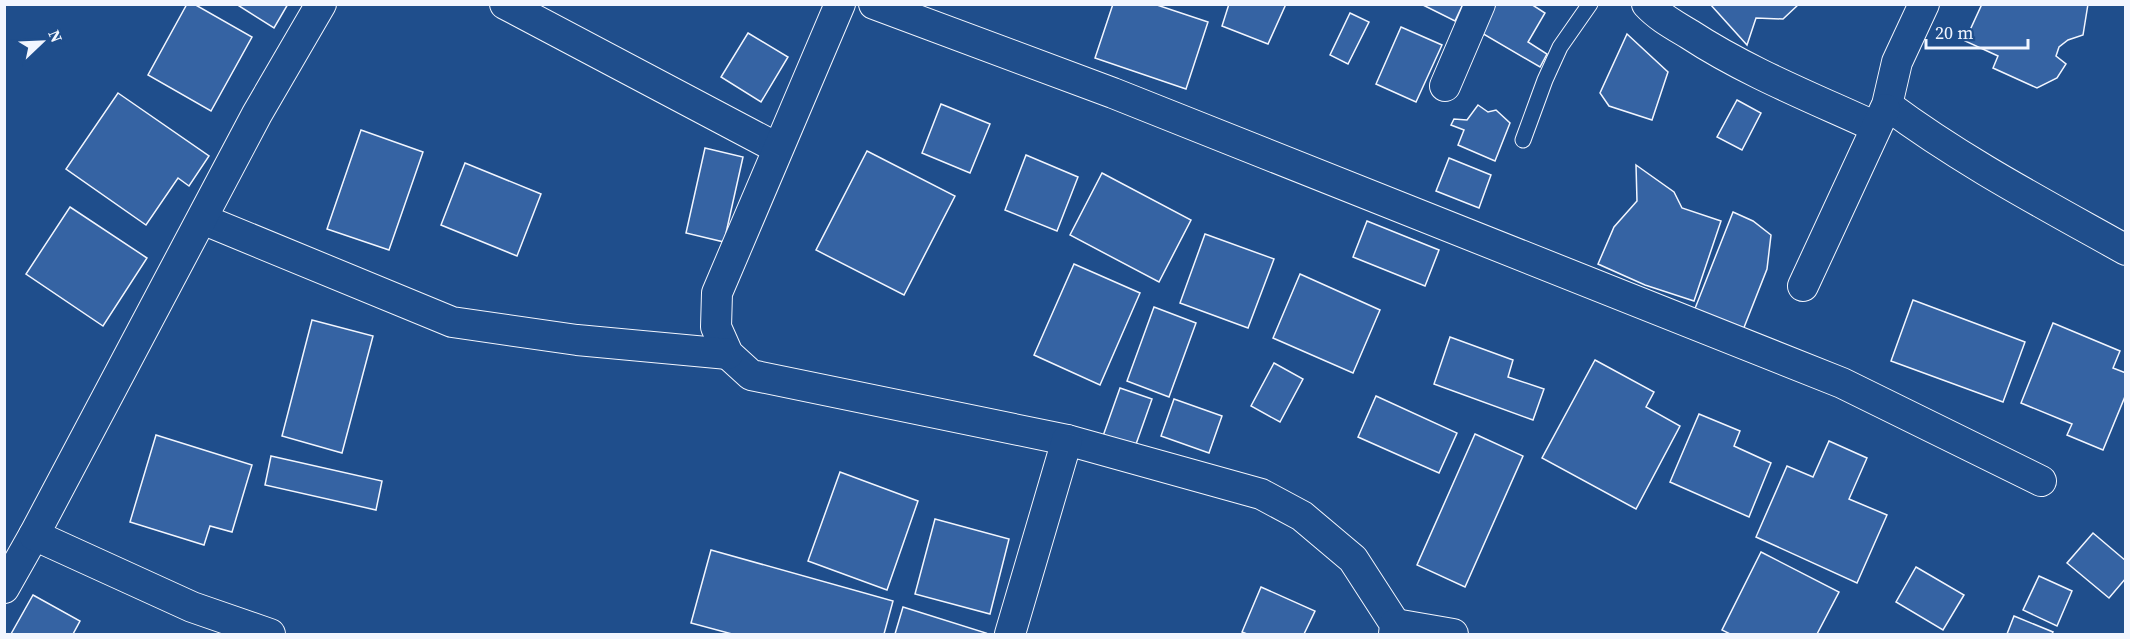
<svg xmlns="http://www.w3.org/2000/svg" width="2130" height="639" viewBox="0 0 2130 639" font-family="'Source Serif 4',serif">
<style>
.building{fill:#3563a3;stroke:#f2f6ff;stroke-width:1.5}
.lines{fill:none;stroke-linecap:round;stroke-linejoin:round}
.service-casing{stroke:#f2f6ff;stroke-width:17}
.minor-casing{stroke:#f2f6ff;stroke-width:32}
.service{stroke:#1f4e8c;stroke-width:15}
.minor{stroke:#1f4e8c;stroke-width:30}
</style>
<rect width="100%" height="100%" fill="#1f4e8c"/>
<g class="building">
<path d="M187,4H194L252,37L211,111L148,75Z"/>
<path d="M236,4H288L274,28Z"/>
<path d="M1113,4H1154L1208,22L1186,89L1095,58Z"/>
<path d="M1229,4H1286L1268,44L1222,26Z"/>
<path d="M1421,4H1463L1455,21Z"/>
<path d="M1496,4H1531L1545,13L1528,42L1547,54L1540,67L1480,32Z"/>
<path d="M1710,4H1799L1783,19L1756,18L1747,45Z"/>
<path d="M1982,4H2088L2083,35L2068,40L2059,47L2056,56L2066,64L2057,78L2037,88L1993,68L1998,56L1965,41Z"/>
<path d="M1350,13L1369,22L1348,64L1330,55Z"/>
<path d="M1401,27L1442,45L1416,102L1376,84Z"/>
<path d="M748,33L788,57L761,102L721,77Z"/>
<path d="M1627,34L1668,72L1652,120L1609,106L1600,93Z"/>
<path d="M118,93L209,156L189,186L178,178L146,225L66,169Z"/>
<path d="M1737,100L1761,113L1742,150L1717,137Z"/>
<path d="M941,104L990,124L970,173L922,153Z"/>
<path d="M1478,105L1488,112L1496,110L1510,123L1495,161L1458,145L1464,130L1451,125L1454,119L1467,120Z"/>
<path d="M361,130L423,152L389,250L327,229Z"/>
<path d="M705,148L743,157L724,242L686,233Z"/>
<path d="M867,151L955,196L904,295L816,250Z"/>
<path d="M1026,155L1078,177L1057,231L1005,210Z"/>
<path d="M1449,158L1491,175L1479,208L1436,191Z"/>
<path d="M465,163L541,194L517,256L441,225Z"/>
<path d="M1636,165L1674,192L1682,208L1721,221L1694,301L1645,285L1598,264L1614,227L1637,201Z"/>
<path d="M1102,173L1191,220L1159,282L1070,235Z"/>
<path d="M70,207L147,258L103,326L26,274Z"/>
<path d="M1733,212L1753,221L1771,235L1767,269L1743,330L1694,311Z"/>
<path d="M1367,221L1439,250L1425,286L1353,257Z"/>
<path d="M1205,234L1274,259L1248,328L1180,303Z"/>
<path d="M1074,264L1140,293L1100,385L1034,355Z"/>
<path d="M1300,274L1380,310L1353,373L1273,338Z"/>
<path d="M1913,300L2025,342L2003,402L1891,361Z"/>
<path d="M1154,307L1196,323L1169,397L1127,381Z"/>
<path d="M312,320L373,336L342,453L282,436Z"/>
<path d="M2053,323L2120,351L2113,368L2126,373V394L2103,450L2067,435L2072,424L2021,403Z"/>
<path d="M1450,337L1513,360L1508,377L1544,389L1533,420L1434,384Z"/>
<path d="M1595,360L1654,392L1646,407L1680,426L1636,509L1542,458Z"/>
<path d="M1274,363L1303,379L1280,422L1251,406Z"/>
<path d="M1120,388L1152,399L1135,447L1103,436Z"/>
<path d="M1376,396L1457,433L1439,473L1358,437Z"/>
<path d="M1174,399L1222,416L1209,453L1161,436Z"/>
<path d="M1699,414L1740,431L1734,446L1771,463L1749,517L1670,482Z"/>
<path d="M1475,434L1523,456L1465,587L1417,565Z"/>
<path d="M156,435L252,465L232,532L210,526L204,545L130,522Z"/>
<path d="M1829,441L1867,458L1849,499L1887,515L1857,583L1756,537L1787,466L1813,477Z"/>
<path d="M271,456L382,481L376,510L265,485Z"/>
<path d="M840,472L918,501L887,590L808,561Z"/>
<path d="M935,519L1009,539L990,614L915,594Z"/>
<path d="M2093,533L2126,561V578L2109,598L2067,563Z"/>
<path d="M711,550L893,601L884,634H732L691,623Z"/>
<path d="M1761,552L1839,592L1817,634H1730L1722,630Z"/>
<path d="M1916,567L1964,595L1943,630L1896,602Z"/>
<path d="M2039,576L2072,591L2057,626L2023,610Z"/>
<path d="M1261,587L1315,611L1304,634H1247L1242,632Z"/>
<path d="M33,595L80,621L73,634H11Z"/>
<path d="M903,607L986,633L985,634H895Z"/>
<path d="M2014,616L2053,632L2052,634H2007Z"/>
</g>
<g class="lines">
<g class="service-casing">
<path id="service" d="M1523,140L1545,80L1560,47L1590,4"/>
</g>
<g class="minor-casing">
<g id="minor">
<path d="M505,4L777,148"/>
<path d="M840,4L717,293L716,327L728,354L751,375L1067,440L1261,494L1302,516L1353,559L1395,624L1394,634"/>
<path d="M874,4L1113,93L1842,383L2041,481"/>
<path d="M1647,4C1659,17 1674,25 1689,34C1747,72 1813,98 1876,127"/>
<path d="M1924,4L1897,62L1887,105C1962,161 2044,204 2126,250"/>
<path d="M1445,86L1480,4"/>
<path d="M202,219L452,322L577,340L728,354"/>
<path d="M1803,286L1885,109"/>
<path d="M4,588L34,535"/>
<path d="M1395,624L1453,634"/>
<path d="M270,634L192,607L34,535L257,114L321,4"/>
<path d="M1010,634L1067,440"/>
</g>
</g>
<use href="#service" class="service"/>
<use href="#minor" class="minor"/>
</g>
<rect width="2130" height="639" fill="none" stroke="#f2f6ff" stroke-width="12"/>
<g transform="translate(42 42) rotate(67)" stroke="#1f4e8c" stroke-width="4.5" paint-order="stroke">
<path d="M0-4.5L10 22L0 15L-10 22Z" fill="#f2f6ff"/>
<text y="-9" font-size="16" font-weight="bold" text-anchor="middle" fill="#f2f6ff">N</text>
</g>
<path d="M1926 39v9h102v-9" fill="none" stroke="#f2f6ff" stroke-width="3"/>
<text x="1935" y="39" font-size="18" fill="#f2f6ff" stroke="#1f4e8c" stroke-width="4.5" paint-order="stroke">20 m</text>
</svg>
